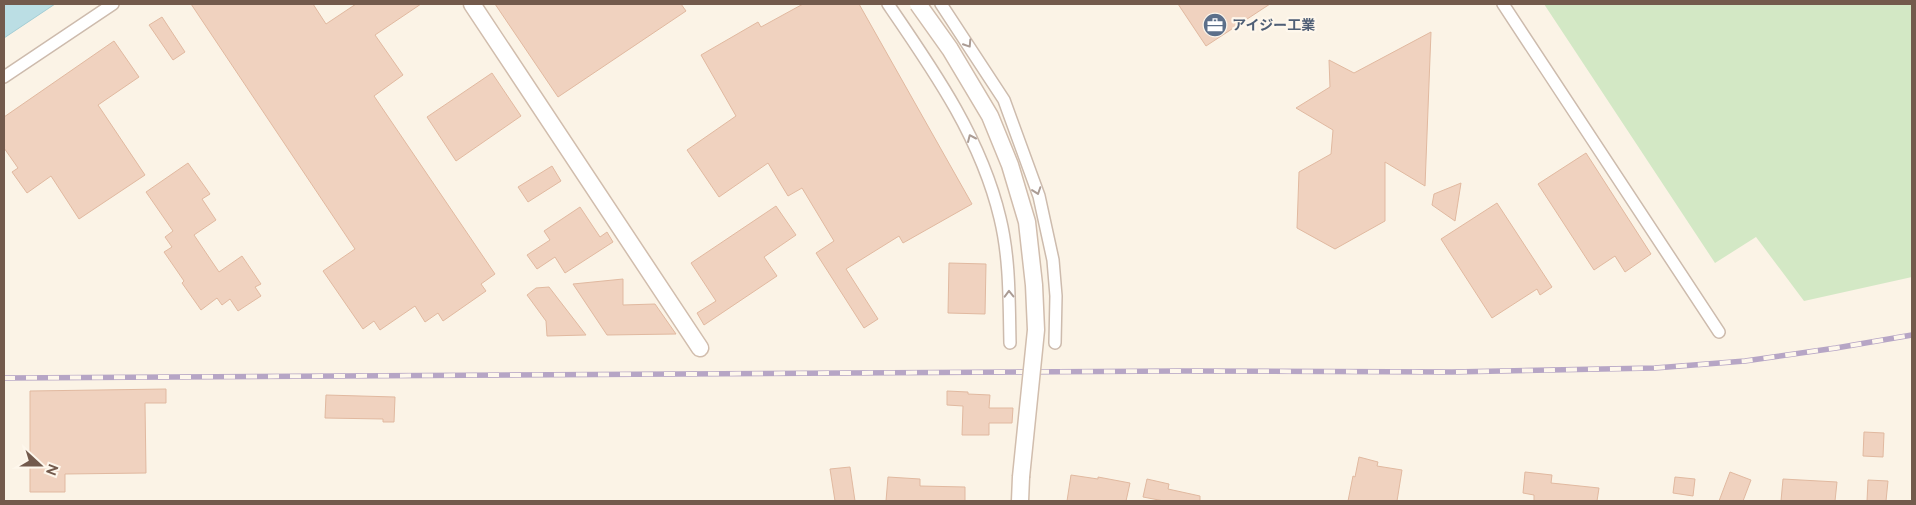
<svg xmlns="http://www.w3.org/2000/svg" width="1916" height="505" viewBox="0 0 1916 505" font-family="Raleway,'Noto Sans JP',sans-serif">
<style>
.green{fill:#d3e8c5}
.water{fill:#bbdee4;stroke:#a2cdd5}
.building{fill:#f0d2bf;stroke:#e1b9a0}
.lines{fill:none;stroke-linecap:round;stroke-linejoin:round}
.street-casing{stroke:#cdbbad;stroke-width:14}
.secondary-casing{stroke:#d1bdad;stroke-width:19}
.street{stroke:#fff;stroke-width:11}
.secondary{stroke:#fff;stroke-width:16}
.rail-casing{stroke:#b6a5c5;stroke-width:5.5}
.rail{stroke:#fef7ec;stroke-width:4;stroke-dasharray:11;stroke-linecap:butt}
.secondary-bridge-casing{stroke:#d1bdad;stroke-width:19;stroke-linecap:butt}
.secondary-bridge{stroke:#fff;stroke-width:16}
.oneway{stroke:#ab9c94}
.labels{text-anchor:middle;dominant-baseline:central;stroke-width:4.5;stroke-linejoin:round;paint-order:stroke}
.service-label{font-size:14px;font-weight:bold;fill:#4e5e75;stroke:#fef7ec;text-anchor:start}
</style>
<rect width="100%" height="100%" fill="#fbf3e6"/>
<path class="green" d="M1544,4H1912V277L1804,301L1756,237L1715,263Z"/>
<path class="water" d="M4,4H55L4,38Z"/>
<g class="building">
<path d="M191,4H313L326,24L356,4H421L375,35L403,75L374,96L495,274L481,284L486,291L443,321L438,313L425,322L415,306L380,330L374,321L363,329L323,271L355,249Z"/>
<path d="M495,4H681L686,11L558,97Z"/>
<path d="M803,4H859L972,204L903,243L899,236L846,269L878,319L864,328L816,253L834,241L802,188L788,196L768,163L719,197L687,150L736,116L701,55L758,22L761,27Z"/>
<path d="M1178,4H1270L1206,46Z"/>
<path d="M162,17L185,52L173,60L149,25Z"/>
<path d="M1431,32L1425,186L1385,162V221L1335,249L1297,228L1299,172L1331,154L1333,130L1296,108L1330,87L1329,60L1354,73Z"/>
<path d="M114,41L139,77L98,105L145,175L79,219L51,176L27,193L12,172L18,168L4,148V117Z"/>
<path d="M492,73L521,116L456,161L427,117Z"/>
<path d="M1586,153L1651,254L1625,272L1615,256L1594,270L1538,184Z"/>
<path d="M188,163L210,194L202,199L216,220L194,235L219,272L242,256L261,284L255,287L261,296L238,311L230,299L222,305L217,298L201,310L182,283L184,281L164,252L172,247L165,237L173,231L146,192Z"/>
<path d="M552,166L561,181L528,202L518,187Z"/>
<path d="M1461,183L1455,221L1432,205L1434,194Z"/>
<path d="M1497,203L1552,287L1540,295L1537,289L1492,318L1441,239Z"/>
<path d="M776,206L796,235L764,257L777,276L704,325L697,313L716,301L691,263Z"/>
<path d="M580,207L600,237L607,232L613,242L565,273L555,257L537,269L527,255L550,240L544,231Z"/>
<path d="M949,263L986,264L985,314L948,313Z"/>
<path d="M623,279V305L655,304L676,334L607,335L573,284Z"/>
<path d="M549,287L586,335L547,336L546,321L527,295L536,288Z"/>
<path d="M166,389V403H145L146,473L65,474V492H30V391Z"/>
<path d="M947,391L968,392V394L990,395L989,408H1013L1012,423H989V435H962L963,406L947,405Z"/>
<path d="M326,395L395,397L394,422H383V419L325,418Z"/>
<path d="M1864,432L1884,433L1883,457L1863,456Z"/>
<path d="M1359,457L1378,462L1377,466L1402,470L1397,501H1348L1353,476L1355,477Z"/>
<path d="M850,467L855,501H835L830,469Z"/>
<path d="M1525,472L1552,475L1551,483L1599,488L1597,501H1534V495L1523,493Z"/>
<path d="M1730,472L1751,480L1743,501H1719Z"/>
<path d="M1071,475L1098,479V477L1130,483L1126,501H1067Z"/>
<path d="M888,477L920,479V486L965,487V501H886Z"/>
<path d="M1675,477L1695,479L1693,496L1673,493Z"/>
<path d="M1147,479L1169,484L1168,489L1200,496V501H1164L1143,497Z"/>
<path d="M1783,479L1837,482L1835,501H1781Z"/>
<path d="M1868,480L1888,481L1886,501H1867Z"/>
</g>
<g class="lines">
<g class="street-casing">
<g id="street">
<path d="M888,4C934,71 981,138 1000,218C1010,259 1009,301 1010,343"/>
<path d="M941,4L1004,100L1039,196L1053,260L1056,296L1055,343"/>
<path d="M1503,4L1719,332"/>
<path d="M4,77L113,4"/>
</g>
</g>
<g class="secondary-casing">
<g id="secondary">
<path d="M472,4L700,348"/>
<path d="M1020,501L1021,477"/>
</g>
</g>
<use href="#street" class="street"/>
<use href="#secondary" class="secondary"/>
<g class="rail-casing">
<path id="rail" d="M4,378L1181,371L1452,372L1655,368L1745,361L1836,348L1912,335"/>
</g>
<use href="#rail" class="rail"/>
<g class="secondary-bridge-casing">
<path id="secondary-bridge" d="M918,4L950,49L990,116L1010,165L1027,222L1034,285L1036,330L1021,477"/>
</g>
<use href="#secondary-bridge" class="secondary-bridge"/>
</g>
<defs><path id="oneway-chevron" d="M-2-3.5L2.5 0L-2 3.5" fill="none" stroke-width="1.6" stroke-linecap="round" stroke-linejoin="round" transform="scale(1.25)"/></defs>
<g class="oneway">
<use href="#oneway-chevron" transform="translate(968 44) rotate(57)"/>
<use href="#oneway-chevron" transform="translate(971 138) rotate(-114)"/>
<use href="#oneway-chevron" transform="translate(1037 191) rotate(71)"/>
<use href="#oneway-chevron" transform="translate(1009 294) rotate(-91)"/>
</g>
<defs>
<g id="office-disc" transform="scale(1.25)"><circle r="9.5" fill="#5c6f8a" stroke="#fef7ec"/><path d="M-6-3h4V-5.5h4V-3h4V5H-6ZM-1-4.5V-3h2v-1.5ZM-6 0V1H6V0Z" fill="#fff"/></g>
</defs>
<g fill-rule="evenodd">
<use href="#office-disc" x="1215" y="25"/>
</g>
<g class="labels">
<g class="service-label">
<text x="1232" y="25">アイジー工業</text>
</g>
</g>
<rect width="1916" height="505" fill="none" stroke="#735a4c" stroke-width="10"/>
<g transform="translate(40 465) rotate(111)" stroke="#fef7ec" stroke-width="4" paint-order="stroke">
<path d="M0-4L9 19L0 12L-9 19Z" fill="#735a4c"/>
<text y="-8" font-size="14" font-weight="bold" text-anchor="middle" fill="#735a4c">N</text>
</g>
</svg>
